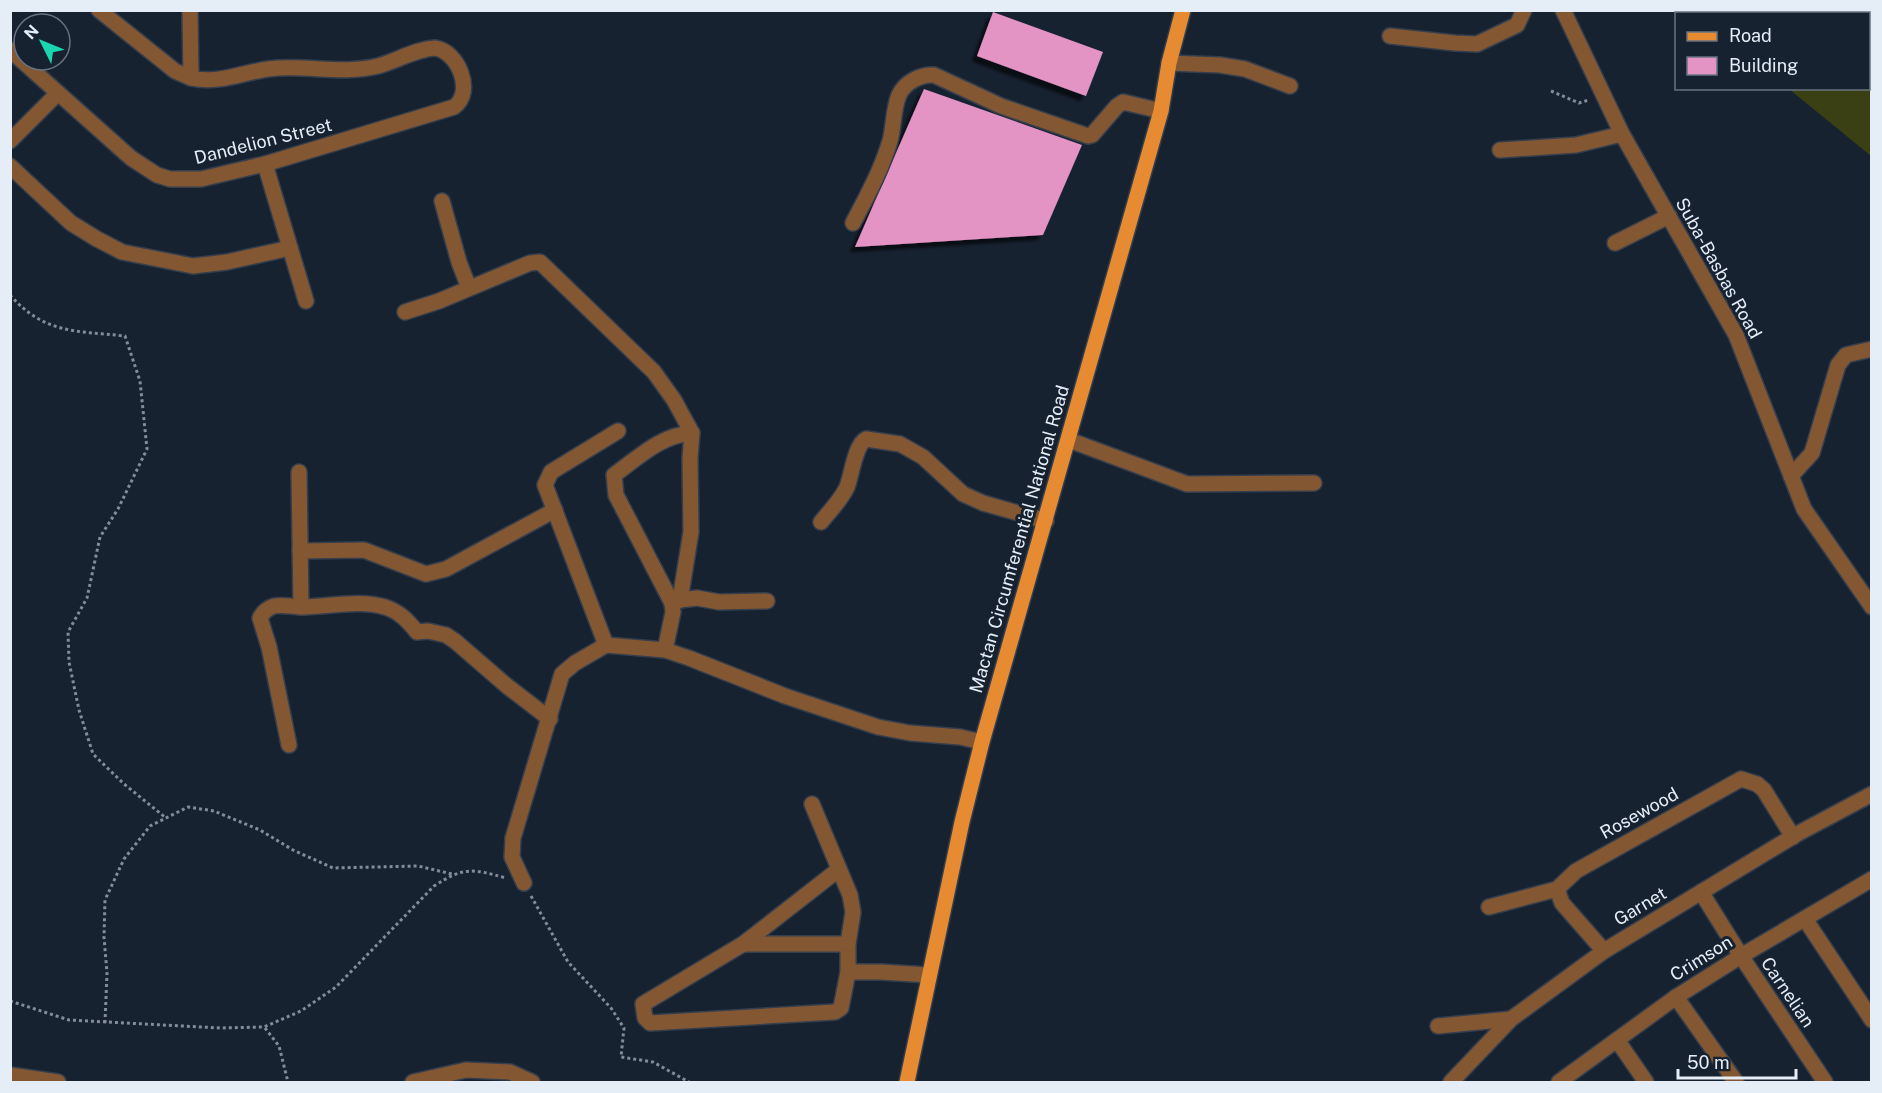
<svg xmlns="http://www.w3.org/2000/svg" width="1882" height="1093" viewBox="0 0 1882 1093" font-family="'Public Sans',sans-serif">
<style>
.green{fill:#3a3f14}
.building{fill:#e393c4;filter:url(#shadow)}
.lines{fill:none;stroke-linecap:round;stroke-linejoin:round}
.minor-casing{stroke:#343e4d;stroke-width:18}
.major-casing{stroke:#343e4d;stroke-width:18}
.path{stroke:#838c98;stroke-width:3;stroke-dasharray:3 3;stroke-linecap:butt}
.minor{stroke:#835732;stroke-width:15}
.major{stroke:#e68b31;stroke-width:15}
.labels{text-anchor:middle;dominant-baseline:central;stroke-width:6;stroke-linejoin:round;paint-order:stroke}
.street-label{font-size:18px;fill:#e5edf7;stroke:#172231}
</style>
<defs>
<filter id="shadow"><feDropShadow dx="-5.5" dy="5.5" stdDeviation="1.5" flood-color="#0009"/></filter>
</defs>
<rect width="100%" height="100%" fill="#172231"/>
<path class="green" d="M1727,11H1871V156L1789,89L1868,88V14H1728Z"/>
<g class="building">
<path d="M993,12L1103,52L1086,96L977,56Z"/>
<path d="M924,89L1082,145L1043,235L855,247Z"/>
</g>
<g class="lines">
<g class="minor-casing">
<g id="minor">
<path d="M99,10L175,71L191,78L190,10"/>
<path d="M1563,10L1622,134L1736,335L1804,509L1872,607"/>
<path d="M1390,36L1455,43L1477,44L1517,25L1524,10"/>
<path d="M10,50L131,158L157,175L170,179H201L265,164L454,107C475,92 458,51 435,48C415,49 397,61 378,66C342,75 304,64 268,69C240,73 219,84 191,78"/>
<path d="M1169,63L1220,65L1245,69L1290,86"/>
<path d="M10,141L58,93"/>
<path d="M1500,150L1576,145L1622,134"/>
<path d="M265,164L306,301"/>
<path d="M10,166L71,223L97,239L122,252L193,266L227,262L290,248"/>
<path d="M442,201L459,262L469,288"/>
<path d="M853,223C867,196 881,171 890,141C894,127 893,109 899,95C905,82 921,74 934,75L1001,106L1088,136L1092,135L1117,106L1123,102L1161,111"/>
<path d="M1615,243L1669,216"/>
<path d="M405,312L439,301L530,263L540,262L654,372L674,400L692,433L690,458L691,532L680,600L672,603"/>
<path d="M1069,440L1187,484L1314,483"/>
<path d="M299,472L301,607"/>
<path d="M1791,476L1812,453L1838,365L1846,355L1872,349"/>
<path d="M821,522C830,511 841,500 847,487C852,474 855,445 866,439L900,444L923,457L963,494L983,503L1046,521"/>
<path d="M300,551L364,550L426,574L446,569L555,510"/>
<path d="M680,600L697,598L719,602L767,601"/>
<path d="M606,645L545,485L551,472L618,431"/>
<path d="M665,650L673,612L672,603L616,495L614,475C639,457 661,435 692,433"/>
<path d="M289,745L269,647L260,618C263,612 268,608 274,606C284,604 292,607 301,607C329,607 358,599 385,607C400,612 408,621 417,632L428,631L446,635L455,641L507,686L550,719"/>
<path d="M812,804L850,895L853,912L848,944V972L841,1008L835,1012L650,1023L645,1018L643,1004L743,944L838,870"/>
<path d="M524,883L512,857L513,838L562,674L575,663L606,645L665,650L689,658L785,696L878,727L910,733L960,737L982,742"/>
<path d="M1557,889L1562,903L1604,951"/>
<path d="M1701,892L1741,956L1825,1082"/>
<path d="M1489,907L1557,889L1576,871L1741,779L1757,784L1764,790L1793,837"/>
<path d="M1805,919L1872,1020"/>
<path d="M743,944H848"/>
<path d="M848,972H881L929,975"/>
<path d="M1676,997L1736,1082"/>
<path d="M1438,1026L1511,1019"/>
<path d="M1617,1040L1646,1082"/>
<path d="M10,1075L58,1082"/>
<path d="M413,1082L466,1070L510,1072L532,1082"/>
<path d="M1451,1082L1511,1019L1604,951L1797,834L1872,794"/>
<path d="M1559,1082L1676,997L1741,956L1872,879"/>
</g>
</g>
<g class="major-casing">
<path id="major" d="M907,1082L962,822L982,742L1161,111L1169,63L1183,10"/>
</g>
<g class="path">
<path d="M1551,91L1579,103L1589,100"/>
<path d="M10,295C44,334 77,331 125,336L140,381L147,449L118,509L100,537L87,598L68,632L69,662L79,710L93,754L124,784L166,818"/>
<path d="M531,896L568,962L611,1008L624,1028L621,1057L653,1062L689,1082"/>
<path d="M10,1001L69,1020L220,1028L264,1027L301,1011L336,987L434,886C465,866 473,869 506,878"/>
<path d="M105,1023L107,973L104,937L105,900L124,859L150,826L188,807L214,811L260,830L293,850L333,868L418,866L452,874"/>
<path d="M265,1028L279,1046L288,1082"/>
</g>
<use href="#minor" class="minor"/>
<use href="#major" class="major"/>
</g>
<g class="labels">
<g class="street-label">
<text transform="translate(263 141) rotate(-14)">Dandelion Street</text>
<text transform="translate(1719 268) rotate(61)">Suba-Basbas Road</text>
<text transform="translate(1019 539) rotate(-74)">Mactan Circumferential National Road</text>
<text transform="translate(1639 813) rotate(-29)">Rosewood</text>
<text transform="translate(1640 906) rotate(-31)">Garnet</text>
<text transform="translate(1701 958) rotate(-32)">Crimson</text>
<text transform="translate(1788 992) rotate(56)">Carnelian</text>
</g>
</g>
<rect width="1882" height="1093" fill="none" stroke="#e5edf7" stroke-width="24"/>
<rect x="1675" y="12" width="195" height="78" fill="#172231" stroke="#697380" stroke-width="1.5"/>
<rect x="1687" y="32" width="30" height="9" fill="#e68b31" stroke="#697380" stroke-width="1.5"/>
<text x="1729" y="42" font-size="18" fill="#e5edf7">Road</text>
<rect x="1687" y="57" width="30" height="18" fill="#e393c4" stroke="#697380" stroke-width="1.5"/>
<text x="1729" y="72" font-size="18" fill="#e5edf7">Building</text>
<g transform="translate(42 42) rotate(313)"><circle r="28" fill="#172231" stroke="#697380" stroke-width="1.5"/>
<path d="M0-4.5L10 22L0 15L-10 22Z" fill="#1bd5b1"/>
<text y="-9" font-size="16" font-weight="bold" text-anchor="middle" fill="#e5edf7">N</text>
</g>
<path d="M1678 1069v9h118v-9" fill="none" stroke="#e5edf7" stroke-width="3"/>
<text x="1687" y="1069" font-size="18" fill="#e5edf7" stroke="#172231" stroke-width="4.5" paint-order="stroke">50 m</text>
</svg>
